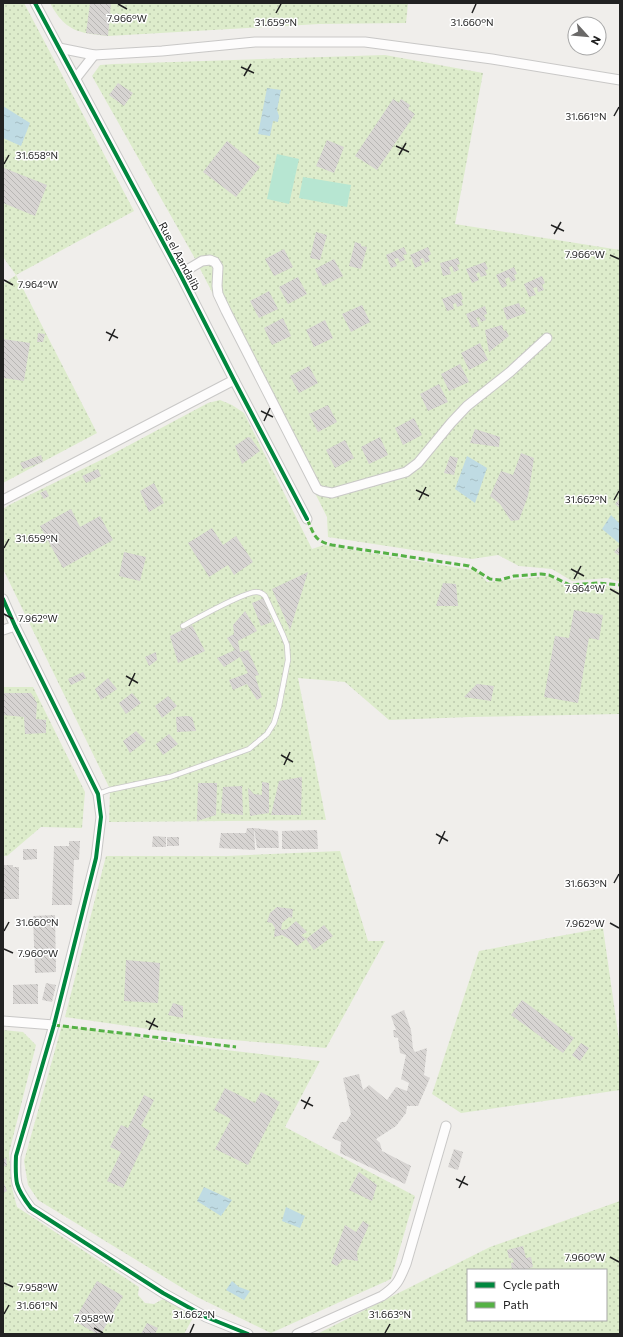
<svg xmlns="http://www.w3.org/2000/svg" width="623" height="1337" viewBox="0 0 623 1337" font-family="Commissioner,sans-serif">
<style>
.garden{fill:url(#garden-dots);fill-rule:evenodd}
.pitch{fill:#b7e6d2}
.water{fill:url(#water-ripples)}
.building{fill:url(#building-back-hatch)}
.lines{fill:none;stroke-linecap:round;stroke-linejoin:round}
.service-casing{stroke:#c9c8c7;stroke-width:6}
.minor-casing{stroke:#c9c8c7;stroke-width:11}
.service{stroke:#fdfcfc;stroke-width:4.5}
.minor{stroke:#fdfcfc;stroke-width:9}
.quiet{stroke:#55b145;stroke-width:3;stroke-dasharray:6 3;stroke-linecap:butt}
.cycleway-casing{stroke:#fff;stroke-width:6}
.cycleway{stroke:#00873e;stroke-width:4}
.ticks{fill:none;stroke:#222;stroke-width:1.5}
.labels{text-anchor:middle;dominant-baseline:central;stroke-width:3;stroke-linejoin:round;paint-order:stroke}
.street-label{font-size:11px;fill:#222;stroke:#fff}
.ticks-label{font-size:10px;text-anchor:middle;fill:#222;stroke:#fff;stroke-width:3;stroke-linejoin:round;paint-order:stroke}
</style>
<defs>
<pattern id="garden-dots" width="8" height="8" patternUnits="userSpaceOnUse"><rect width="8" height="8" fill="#ddeccb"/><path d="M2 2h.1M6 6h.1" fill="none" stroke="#bdcaae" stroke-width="1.8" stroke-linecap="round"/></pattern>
<pattern id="water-ripples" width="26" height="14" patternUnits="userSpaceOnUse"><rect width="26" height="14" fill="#bfdbe3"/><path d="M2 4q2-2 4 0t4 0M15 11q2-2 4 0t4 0" fill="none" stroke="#a4bcc2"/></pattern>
<pattern id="building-back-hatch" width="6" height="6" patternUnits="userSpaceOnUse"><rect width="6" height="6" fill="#d7d4d2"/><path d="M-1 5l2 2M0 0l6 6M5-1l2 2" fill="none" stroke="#b8b6b4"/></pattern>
</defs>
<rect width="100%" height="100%" fill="#f0eeeb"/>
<g class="garden">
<path d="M3,3H24L134,211L16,275L97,433L3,483V284L16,275L3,257Z"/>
<path d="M50,3H408L406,23L319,24L108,36C78,33 65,31 50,3Z"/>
<path d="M385,55L483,73L455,224L620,250V582L607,578L572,581L552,569L519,566L498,555L472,559L328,537L327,517L320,503L193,255L92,76L100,65L114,64Z"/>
<path d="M220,400L232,405L244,413L312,549L324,545L477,571L487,582L549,576L570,589L605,585L620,591V714L470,717L389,720L345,682L298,678L326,820L109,822L110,789L3,569V509L9,505L107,457L208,403Z"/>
<path d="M3,687H33L85,792L82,828L41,827L7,856H3Z"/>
<path d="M340,851L368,941H385L326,1048L211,1038L65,1017L106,856H227Z"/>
<path d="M603,928L620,1047V1090L461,1113L432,1094L479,951Z"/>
<path d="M62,1025L208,1048L320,1061L285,1127L415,1196L391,1279L271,1333L197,1297L38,1200L28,1185L24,1161Z"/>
<path d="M3,1030L23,1032L36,1045L9,1153L12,1188L17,1207L139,1287L138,1295L145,1303L154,1304L163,1299L194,1316L184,1334H3Z"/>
<path d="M620,1201V1334H317L490,1247ZM468,1270H606V1320H468Z"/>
</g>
<g class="pitch">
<path d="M277,154L299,159L289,204L267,199Z"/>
<path d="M303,177L351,185L347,207L299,198Z"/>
</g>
<g class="water">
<path d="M267,88L281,90L277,110L279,116L278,122L273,121L270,136L258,134Z"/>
<path d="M3,106L30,123L21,146L3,138Z"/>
<path d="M467,456L487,468L475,503L455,489Z"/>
<path d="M611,515L620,524V544L602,529Z"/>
<path d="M204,1187L232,1200L221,1216L197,1201Z"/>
<path d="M286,1207L305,1216L300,1228L282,1221Z"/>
<path d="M232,1281L239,1287L250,1291L244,1300L226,1290Z"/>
</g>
<g class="building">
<path d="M90,3H111L108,36L86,33Z"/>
<path d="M118,83L133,93L124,106L109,95Z"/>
<path d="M393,99L399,103L401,99L410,105L408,109L415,114L377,170L355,156Z"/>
<path d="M327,140L344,147L334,173L316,166Z"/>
<path d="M227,141L260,167L236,197L203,172Z"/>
<path d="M4,168L47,185L35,216L3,203V171Z"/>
<path d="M316,232L327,235L320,260L310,258Z"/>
<path d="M355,242L361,244V246L367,247L361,269L349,266Z"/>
<path d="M404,247L407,254L403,255L405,260L400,262L398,258L394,259L397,266L391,268L386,255Z"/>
<path d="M428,247L431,254L428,256L430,261L425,263L423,258L420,259L422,265L415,268L410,255Z"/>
<path d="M284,249L293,267L274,276L265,259Z"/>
<path d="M458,258L460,264L457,265L459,270L454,272L452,266L449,267L451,274L443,276L440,263Z"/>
<path d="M334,259L343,276L323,286L315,269Z"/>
<path d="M485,262L488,269L485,270L487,275L481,277L479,272L476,274L479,280L472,283L466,269Z"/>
<path d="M514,267L517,274L514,275L516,280L511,282L509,277L505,279L507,286L502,288L496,275Z"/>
<path d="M542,276L545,283L542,285L544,290L538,292L537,287L533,288L536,295L529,297L524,284Z"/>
<path d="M298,277L307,294L288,304L279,287Z"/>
<path d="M269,291L278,309L259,318L250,301Z"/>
<path d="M461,292L463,299L461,300L463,305L457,307L456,303L453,304L454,309L447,311L442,299Z"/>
<path d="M519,303L521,308L524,307L526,313L507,320L503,308Z"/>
<path d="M362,305L370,322L351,332L342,314Z"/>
<path d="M485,306L487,314L484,315L486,320L481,322L479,317L476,318L479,326L472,328L466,314Z"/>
<path d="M283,318L291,336L272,345L264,328Z"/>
<path d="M325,320L333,338L314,347L306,330Z"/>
<path d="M502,325L504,331L506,330L509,336L489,352L485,330Z"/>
<path d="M38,333L45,334L43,342H37Z"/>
<path d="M3,339L30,343L24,381L3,378Z"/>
<path d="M480,343L488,360L469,370L461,353Z"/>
<path d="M460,364L469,382L449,391L441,374Z"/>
<path d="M309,366L318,383L299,393L290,376Z"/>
<path d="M439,384L448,402L428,411L420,394Z"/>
<path d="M328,405L337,422L318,432L309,414Z"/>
<path d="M414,418L422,435L403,445L395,428Z"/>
<path d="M475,429L500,437L499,447L470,443Z"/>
<path d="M248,437L251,438L260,451L242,464L235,446Z"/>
<path d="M380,437L388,455L369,464L361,447Z"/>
<path d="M345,440L354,458L335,468L326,450Z"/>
<path d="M521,453L534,458L528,496L519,520L511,521L500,504L490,496L501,471L513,475Z"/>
<path d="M41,455L43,462L23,469L20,463Z"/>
<path d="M450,456L458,458L454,475L444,473Z"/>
<path d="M98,469L101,476L86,483L82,476Z"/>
<path d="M154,483L164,503L149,512L140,491Z"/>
<path d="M46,490L49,496L44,499L40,493Z"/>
<path d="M620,498V508L615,504Z"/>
<path d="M71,509L80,527L100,516L113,540L63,568L40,526Z"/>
<path d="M212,528L223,545L236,536L253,562L234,575L228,565L209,577L188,543Z"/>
<path d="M620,546V556L614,552Z"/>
<path d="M124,552L146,557L140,581L119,576Z"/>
<path d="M308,572L290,630L272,589Z"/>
<path d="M443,583L456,584L458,606H436Z"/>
<path d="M264,598L272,622L261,626L252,603Z"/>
<path d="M574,610L603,615L599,640L589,638L578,703L544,697L555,636L569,638Z"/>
<path d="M245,611L257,631L238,641L240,652L248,650L259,675L255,676L262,697L257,700L247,684L233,690L229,680L248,673L240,657L224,667L217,658L235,650L227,638L234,634L233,625Z"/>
<path d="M192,625L205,651L178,663L170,636Z"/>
<path d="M156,652L157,660L149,666L145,657Z"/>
<path d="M83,672L86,678L71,685L68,679Z"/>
<path d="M108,678L117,689L101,700L95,689Z"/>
<path d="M477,684L494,686L491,701L464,697Z"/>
<path d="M3,693H31L37,703L36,719L46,720V733L25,734L24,717L3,715Z"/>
<path d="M132,693L141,703L126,714L119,703Z"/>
<path d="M168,696L177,706L162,718L155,706Z"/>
<path d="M187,716L192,717L196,731L177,732L176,717Z"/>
<path d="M136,731L146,741L130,753L123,741Z"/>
<path d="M169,734L178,744L163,755L156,744Z"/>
<path d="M302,777L301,815H271L279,781Z"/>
<path d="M262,782L269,783V813L250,816L248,788L254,794L262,795Z"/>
<path d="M198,783H217L216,815L197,821Z"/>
<path d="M242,786L243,815L221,813L223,787Z"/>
<path d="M247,828H254L255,850L219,848L221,833H246Z"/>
<path d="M254,828L278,831L279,848H257Z"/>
<path d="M317,830L318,849H282V831Z"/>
<path d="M153,836L166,837V847H152Z"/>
<rect x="167" y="837" width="12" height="9"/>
<path d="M69,841H80L79,860H74L72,905H52L54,846H69Z"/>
<path d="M23,849H37V859L23,860Z"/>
<path d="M4,865H13V867H19V899H3Z"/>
<path d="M277,907L293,909L292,918L289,917L282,923L281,930L287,929L296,921L307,932L301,935L306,939L324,925L333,936L314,950L306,939L297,946L291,940L282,935L274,937L275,928L272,923L267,922L270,913Z"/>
<path d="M55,915L56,972L35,973L33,916Z"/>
<path d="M126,960L160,963L158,1003L124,1001Z"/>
<path d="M46,983L56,985L52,1002L42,1000Z"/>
<path d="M38,984V1004H13V985Z"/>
<path d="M522,1000L574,1038L563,1053L511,1015Z"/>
<path d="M173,1003L183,1006V1018L168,1015Z"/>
<path d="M404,1010L411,1030L413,1049L415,1052L427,1048L424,1075L430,1078L418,1106H407L406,1113L396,1126L376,1139L380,1143L382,1151L411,1166L405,1184L340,1153L341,1142L332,1138L341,1122H346L351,1114L343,1078L359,1074L363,1090L369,1085L387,1100L396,1087L407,1091L409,1083L401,1079L406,1055L400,1053L398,1038L394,1037L393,1030H396L391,1016Z"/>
<path d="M581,1043L589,1048L580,1061L572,1055Z"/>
<path d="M225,1088L255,1103L261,1092L280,1102L248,1165L215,1149L231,1119L214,1110Z"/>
<path d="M144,1095L154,1100L141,1126L150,1131L123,1188L107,1181L121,1152L110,1147L121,1125L128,1128Z"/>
<path d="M454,1149L463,1152L458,1170L448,1167Z"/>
<path d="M6,1158L7,1165L3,1167V1159Z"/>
<path d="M359,1172L377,1185L372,1201L349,1190Z"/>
<path d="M3,1181L7,1191L3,1193Z"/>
<path d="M363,1221L369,1225L357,1252L358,1261L343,1259L337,1266L331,1263L345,1225L356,1232Z"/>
<path d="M523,1246L526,1258L531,1257L533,1267L524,1270H512L511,1263L514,1262L512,1258H509L507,1250Z"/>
<path d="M97,1281L123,1296L101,1334H97L74,1321Z"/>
<path d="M147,1323L158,1328L155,1334H141Z"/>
</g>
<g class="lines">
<g class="service-casing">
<path id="service" d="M98,794L109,790L170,777L249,749L267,734L274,723L279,706L288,660L287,645L283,635L265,596C263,594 260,592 257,592C245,591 196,619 183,626"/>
</g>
<g class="minor-casing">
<g id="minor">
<path d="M35,3L180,274L234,380L307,519"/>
<path d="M59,48L94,55L162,51L255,42H365L492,59L620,80"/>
<path d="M76,78L94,55"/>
<path d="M180,274L202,261L210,260L215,262L218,267L217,286L218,294L226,311L317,489L321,491L332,493L406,472L418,463L451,423L467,406L510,372L547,338"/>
<path d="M3,500L234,380"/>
<path d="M3,599L15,626L98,794L101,817L96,858L54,1025L16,1156C15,1182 15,1187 31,1208L163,1293L206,1317L248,1334"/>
<path d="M3,630L15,626"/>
<path d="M3,1021L54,1025"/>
<path d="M297,1334L382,1296C397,1286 399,1281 406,1264L446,1126"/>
</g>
</g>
<use href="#service" class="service"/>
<use href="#minor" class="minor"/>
<g class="quiet">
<path d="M307,519C314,534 314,541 332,545L469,566L490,579L500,580L514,576L541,574L549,575L570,585L598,583L620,585"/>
<path d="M54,1025L236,1047"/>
</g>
<g class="cycleway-casing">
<g id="cycleway">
<path d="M35,3L180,274L234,380L307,519"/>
<path d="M3,599L15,626L98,794L101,817L96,858L54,1025L16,1156C15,1182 15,1187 31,1208L163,1293L206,1317L248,1334"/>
</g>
</g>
<use href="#cycleway" class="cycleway"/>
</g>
<path class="ticks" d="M118,4L127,9M276,13L281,4M472,13L476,4M241,67L254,73M244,76L251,64M614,116L619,107M396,146L409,152M399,155L406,143M4,164L9,155M551,225L564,231M554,234L561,222M610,255L619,259M4,280L13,285M106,332L118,338M109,341L115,329M261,411L273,417M264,421L270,408M416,490L429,496M419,500L426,487M614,500L619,491M4,548L9,539M571,569L584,576M574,579L581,566M610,589L619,594M4,614L13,619M126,676L138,683M129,686L135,673M281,755L293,762M284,765L290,752M436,834L448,841M439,844L445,831M614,883L619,874M610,923L619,928M4,931L9,922M4,949L13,953M146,1021L158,1027M149,1030L155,1018M301,1100L313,1106M304,1109L310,1097M456,1179L468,1185M459,1188L465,1176M610,1257L619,1262M4,1283L13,1287M4,1314L9,1305M94,1328L103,1333M190,1333L194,1324M385,1333L390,1324"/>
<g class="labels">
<g class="street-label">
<text transform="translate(180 256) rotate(62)">Rue el Aandalib</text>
</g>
</g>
<g class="ticks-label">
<text x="127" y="22">7.966°W</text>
<text x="276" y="26">31.659°N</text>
<text x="472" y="26">31.660°N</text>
<text x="586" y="120">31.661°N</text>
<text x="37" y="159">31.658°N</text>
<text x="585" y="258">7.966°W</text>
<text x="38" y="288">7.964°W</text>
<text x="586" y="503">31.662°N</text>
<text x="37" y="542">31.659°N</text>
<text x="585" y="592">7.964°W</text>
<text x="38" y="622">7.962°W</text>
<text x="586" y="887">31.663°N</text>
<text x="37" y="926">31.660°N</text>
<text x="585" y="927">7.962°W</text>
<text x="38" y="957">7.960°W</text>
<text x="585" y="1261">7.960°W</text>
<text x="38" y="1291">7.958°W</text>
<text x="37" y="1309">31.661°N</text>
<text x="194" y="1318">31.662°N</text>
<text x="390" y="1318">31.663°N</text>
<text x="94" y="1322">7.958°W</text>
</g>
<rect width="623" height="1337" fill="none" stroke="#222222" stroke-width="8"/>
<rect x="467" y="1269" width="140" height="52" fill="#ffffff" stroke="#a7a7a7"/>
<rect x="475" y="1282" width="20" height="6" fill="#00873e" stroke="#a7a7a7"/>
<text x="503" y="1289" font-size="12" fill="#222222">Cycle path</text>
<rect x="475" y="1302" width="20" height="6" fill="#55b145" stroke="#a7a7a7"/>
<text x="503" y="1309" font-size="12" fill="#222222">Path</text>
<g transform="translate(587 36) rotate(117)"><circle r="19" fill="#ffffff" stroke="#a7a7a7"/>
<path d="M0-3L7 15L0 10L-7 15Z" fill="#6a6968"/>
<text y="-6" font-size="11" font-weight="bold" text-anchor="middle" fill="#222222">N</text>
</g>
</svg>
